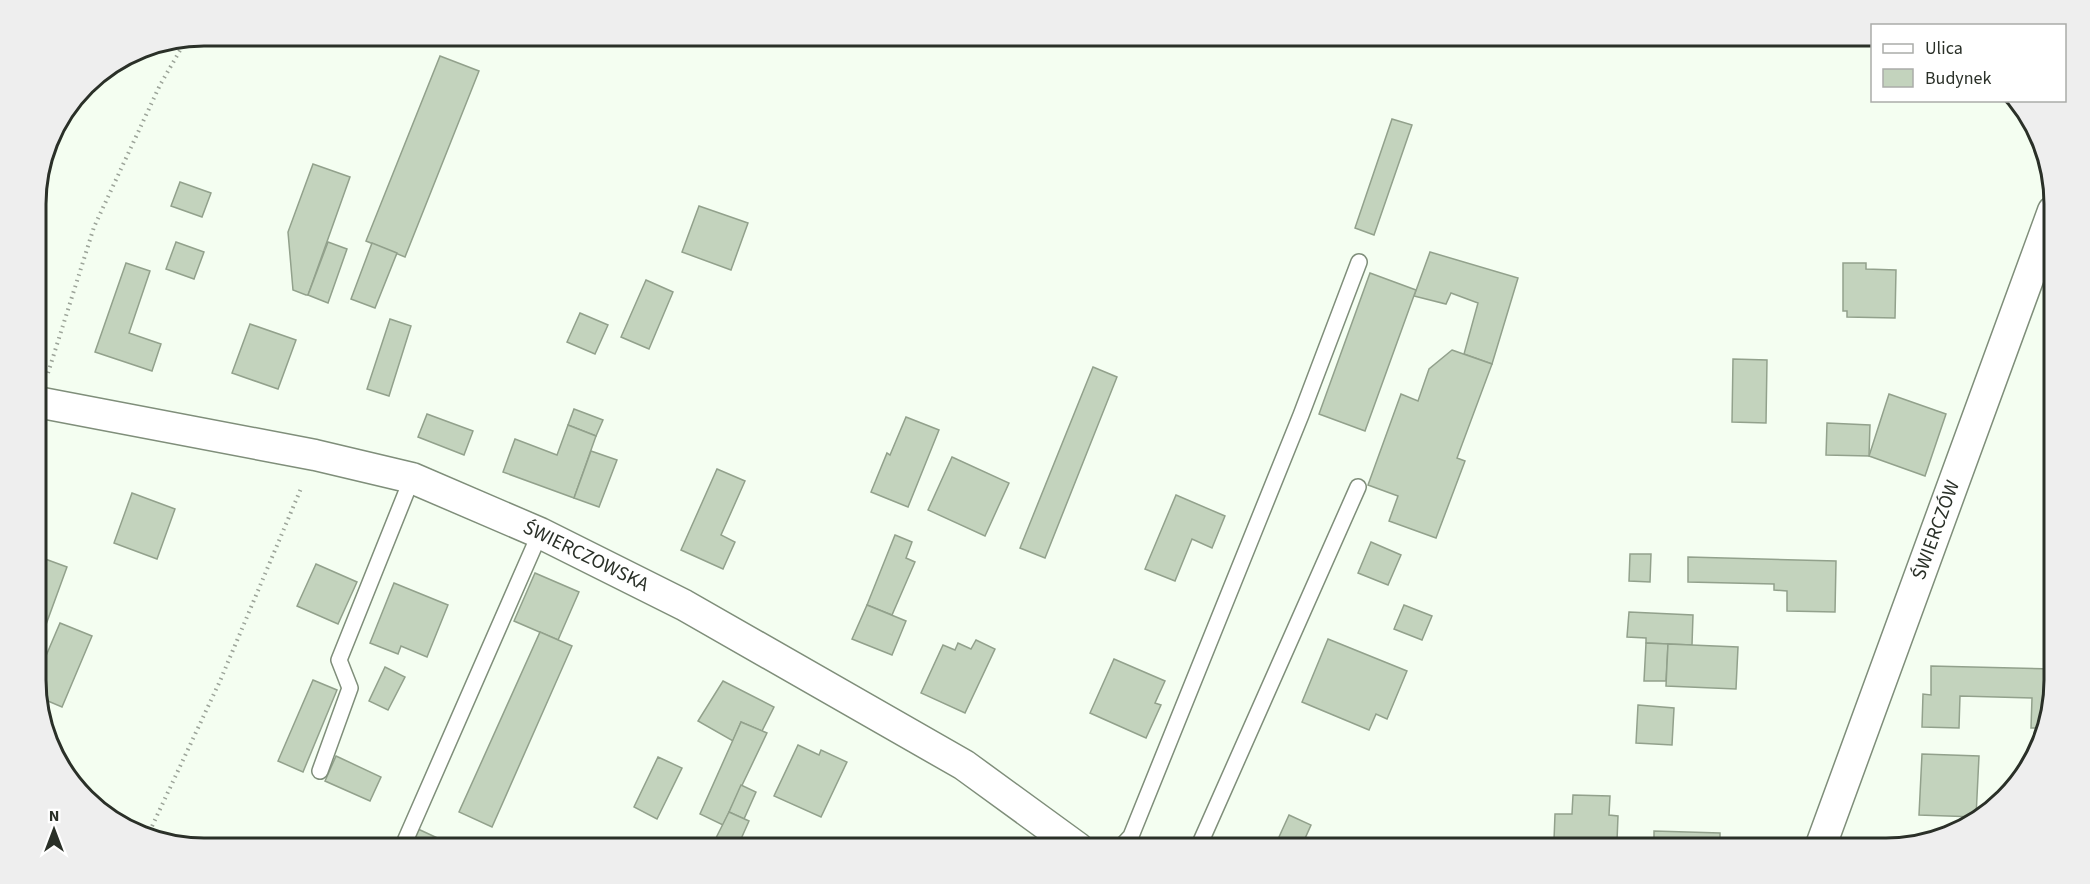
<svg xmlns="http://www.w3.org/2000/svg" width="2090" height="884" viewBox="0 0 2090 884" font-family="'Source Sans 3',sans-serif">
<style>
.building{fill:#c3d3bd;stroke:#92a18c;stroke-width:1.5}
.lines{fill:none;stroke-linecap:round;stroke-linejoin:round}
.lane-casing{stroke:#7f8e7a;stroke-width:18}
.street-casing{stroke:#7f8e7a;stroke-width:33}
.path{stroke:#9ba398;stroke-width:4;stroke-dasharray:1.5 4.5;stroke-linecap:butt}
.lane{stroke:#fff;stroke-width:15}
.street{stroke:#fff;stroke-width:30}
.labels{text-anchor:middle;dominant-baseline:central;stroke-width:4.5;stroke-linejoin:round;paint-order:stroke}
.street-label{font-size:20px;fill:#2a3028;stroke:#fff}
.rim{fill:none;stroke:#2a3028;stroke-width:3}
</style>
<rect width="100%" height="100%" fill="#f4fef1"/>
<g class="building">
<path d="M440,56L479,71L405,257L366,241Z"/>
<path d="M1392,119L1412,125L1374,235L1355,228Z"/>
<path d="M313,164L350,177L308,295H306L293,290L288,232Z"/>
<path d="M180,182L211,193L202,217L171,206Z"/>
<path d="M699,206L748,223L731,270L682,252Z"/>
<path d="M176,242L204,252L194,279L166,269Z"/>
<path d="M328,242L347,249L328,303L308,295Z"/>
<path d="M372,243L397,253L375,308L351,299Z"/>
<path d="M1430,252L1518,278L1492,364L1464,354L1478,303L1451,293L1446,304L1414,296Z"/>
<path d="M126,263L150,271L129,333L161,344L152,371L95,352Z"/>
<path d="M1843,263H1866V269L1896,270L1895,318L1847,317V311H1843Z"/>
<path d="M1370,273L1416,290L1365,431L1319,414Z"/>
<path d="M646,280L673,292L649,349L621,337Z"/>
<path d="M580,313L608,325L595,354L567,342Z"/>
<path d="M390,319L411,326L389,396L367,389Z"/>
<path d="M250,324L296,340L278,389L232,373Z"/>
<path d="M1452,350L1492,364L1457,458L1465,461L1436,538L1389,521L1398,496L1368,485L1401,394L1418,401L1429,369Z"/>
<path d="M1733,359L1767,360L1766,423L1732,422Z"/>
<path d="M1093,367L1117,377L1045,558L1020,548Z"/>
<path d="M1889,394L1946,414L1925,476L1869,456Z"/>
<path d="M574,409L603,420L596,436L568,425Z"/>
<path d="M427,414L473,431L464,455L418,437Z"/>
<path d="M906,417L939,430L908,507L871,492L887,453L890,455Z"/>
<path d="M1827,423L1870,425L1869,456L1826,455Z"/>
<path d="M568,425L596,436L574,498L503,472L515,439L557,455Z"/>
<path d="M591,451L617,460L599,507L574,498Z"/>
<path d="M952,457L1009,483L985,536L928,510Z"/>
<path d="M717,469L745,481L721,535L735,542L723,569L681,550Z"/>
<path d="M132,493L175,509L157,559L114,543Z"/>
<path d="M1176,495L1225,516L1212,548L1192,539L1175,581L1145,569Z"/>
<path d="M895,535L912,542L906,558L915,562L892,615L867,605Z"/>
<path d="M1371,542L1401,555L1388,585L1358,573Z"/>
<path d="M1630,554H1651L1650,582L1629,581Z"/>
<path d="M37,556L67,567L44,630L37,628Z"/>
<path d="M1688,557L1836,561L1835,612L1787,611V591L1774,590V584L1688,582Z"/>
<path d="M316,564L357,582L338,624L297,606Z"/>
<path d="M535,573L579,592L558,640L514,621Z"/>
<path d="M394,583L448,605L427,657L401,646L398,654L370,643Z"/>
<path d="M867,605L906,621L892,655L852,639Z"/>
<path d="M1404,605L1432,616L1422,640L1394,629Z"/>
<path d="M1629,612L1693,615L1692,645L1646,643V638L1627,637Z"/>
<path d="M60,623L92,636L62,707L48,701L43,714L37,702V677Z"/>
<path d="M540,632L572,646L492,827L459,812Z"/>
<path d="M1328,639L1407,671L1387,719L1376,714L1369,730L1302,702Z"/>
<path d="M976,640L995,649L965,713L921,693L943,645L955,650L958,643L971,649Z"/>
<path d="M1646,643L1668,644L1666,681H1644Z"/>
<path d="M1668,644L1738,647L1736,689L1666,686Z"/>
<path d="M1114,659L1165,681L1155,703L1161,705L1146,738L1090,713Z"/>
<path d="M1931,666L2054,669V680L2044,728H2031L2032,698L1960,696L1959,728L1922,727L1923,694L1931,695Z"/>
<path d="M385,667L405,677L388,710L369,701Z"/>
<path d="M313,680L337,690L303,772L278,761Z"/>
<path d="M723,681L774,707L762,731L741,722L733,741L698,721Z"/>
<path d="M1638,705L1674,708L1672,745L1636,743Z"/>
<path d="M741,722L767,733L723,825L700,814Z"/>
<path d="M798,745L819,755L821,750L847,762L821,817L774,796Z"/>
<path d="M1922,754L1979,756L1976,817L1919,815Z"/>
<path d="M336,756L381,777L370,801L325,781Z"/>
<path d="M658,757L682,768L657,819L634,807Z"/>
<path d="M741,785L756,792L744,819L729,812Z"/>
<path d="M1573,795L1610,796L1609,815L1618,816L1617,841L1554,840L1555,814H1572Z"/>
<path d="M729,812L749,821L737,848H711Z"/>
<path d="M1289,815L1311,825L1303,843L1312,848H1274Z"/>
<path d="M418,829L459,848H409Z"/>
<path d="M1654,831L1720,833V848H1654Z"/>
</g>
<g class="lines">
<g class="lane-casing">
<g id="lane">
<path d="M320,771L350,688L339,660L412,478"/>
<path d="M402,848L540,533"/>
<path d="M1120,848L1131,836L1301,415L1359,262"/>
<path d="M1198,848L1358,487"/>
</g>
</g>
<g class="street-casing">
<g id="street">
<path d="M37,402L315,455L412,478L540,533L684,605L964,765L1078,848"/>
<path d="M1820,848L2053,211"/>
</g>
</g>
<g class="path">
<path d="M48,373L94,227L160,85L186,40"/>
<path d="M147,837L220,681L302,486"/>
</g>
<use href="#lane" class="lane"/>
<use href="#street" class="street"/>
</g>
<g class="labels">
<g class="street-label">
<text transform="translate(1936 530) rotate(-70)">ŚWIERCZÓW</text>
<text transform="translate(586 556) rotate(26)">ŚWIERCZOWSKA</text>
</g>
</g>
<path d="M0 0H2090V884H0ZM204 46H1886A158 158 0 0 1 2044 204V680A158 158 0 0 1 1886 838H204A158 158 0 0 1 46 680V204A158 158 0 0 1 204 46Z" fill="#eee" fill-rule="evenodd"/>
<path class="rim" d="M204 46H1886A158 158 0 0 1 2044 204V680A158 158 0 0 1 1886 838H204A158 158 0 0 1 46 680V204A158 158 0 0 1 204 46Z"/>
<rect x="1871" y="24" width="195" height="78" fill="#ffffff" stroke="#aaaca9" stroke-width="1.5"/>
<rect x="1883" y="44" width="30" height="9" fill="#ffffff" stroke="#aaaca9" stroke-width="1.5"/>
<text x="1925" y="54" font-size="18" fill="#2a3028">Ulica</text>
<rect x="1883" y="69" width="30" height="18" fill="#c3d3bd" stroke="#aaaca9" stroke-width="1.5"/>
<text x="1925" y="84" font-size="18" fill="#2a3028">Budynek</text>
<g transform="translate(54 830)" stroke="#ffffff" stroke-width="4.5" paint-order="stroke">
<path d="M0-4.5L10 22L0 15L-10 22Z" fill="#2a3028"/>
<text y="-9" font-size="16" font-weight="bold" text-anchor="middle" fill="#2a3028">N</text>
</g>
</svg>
